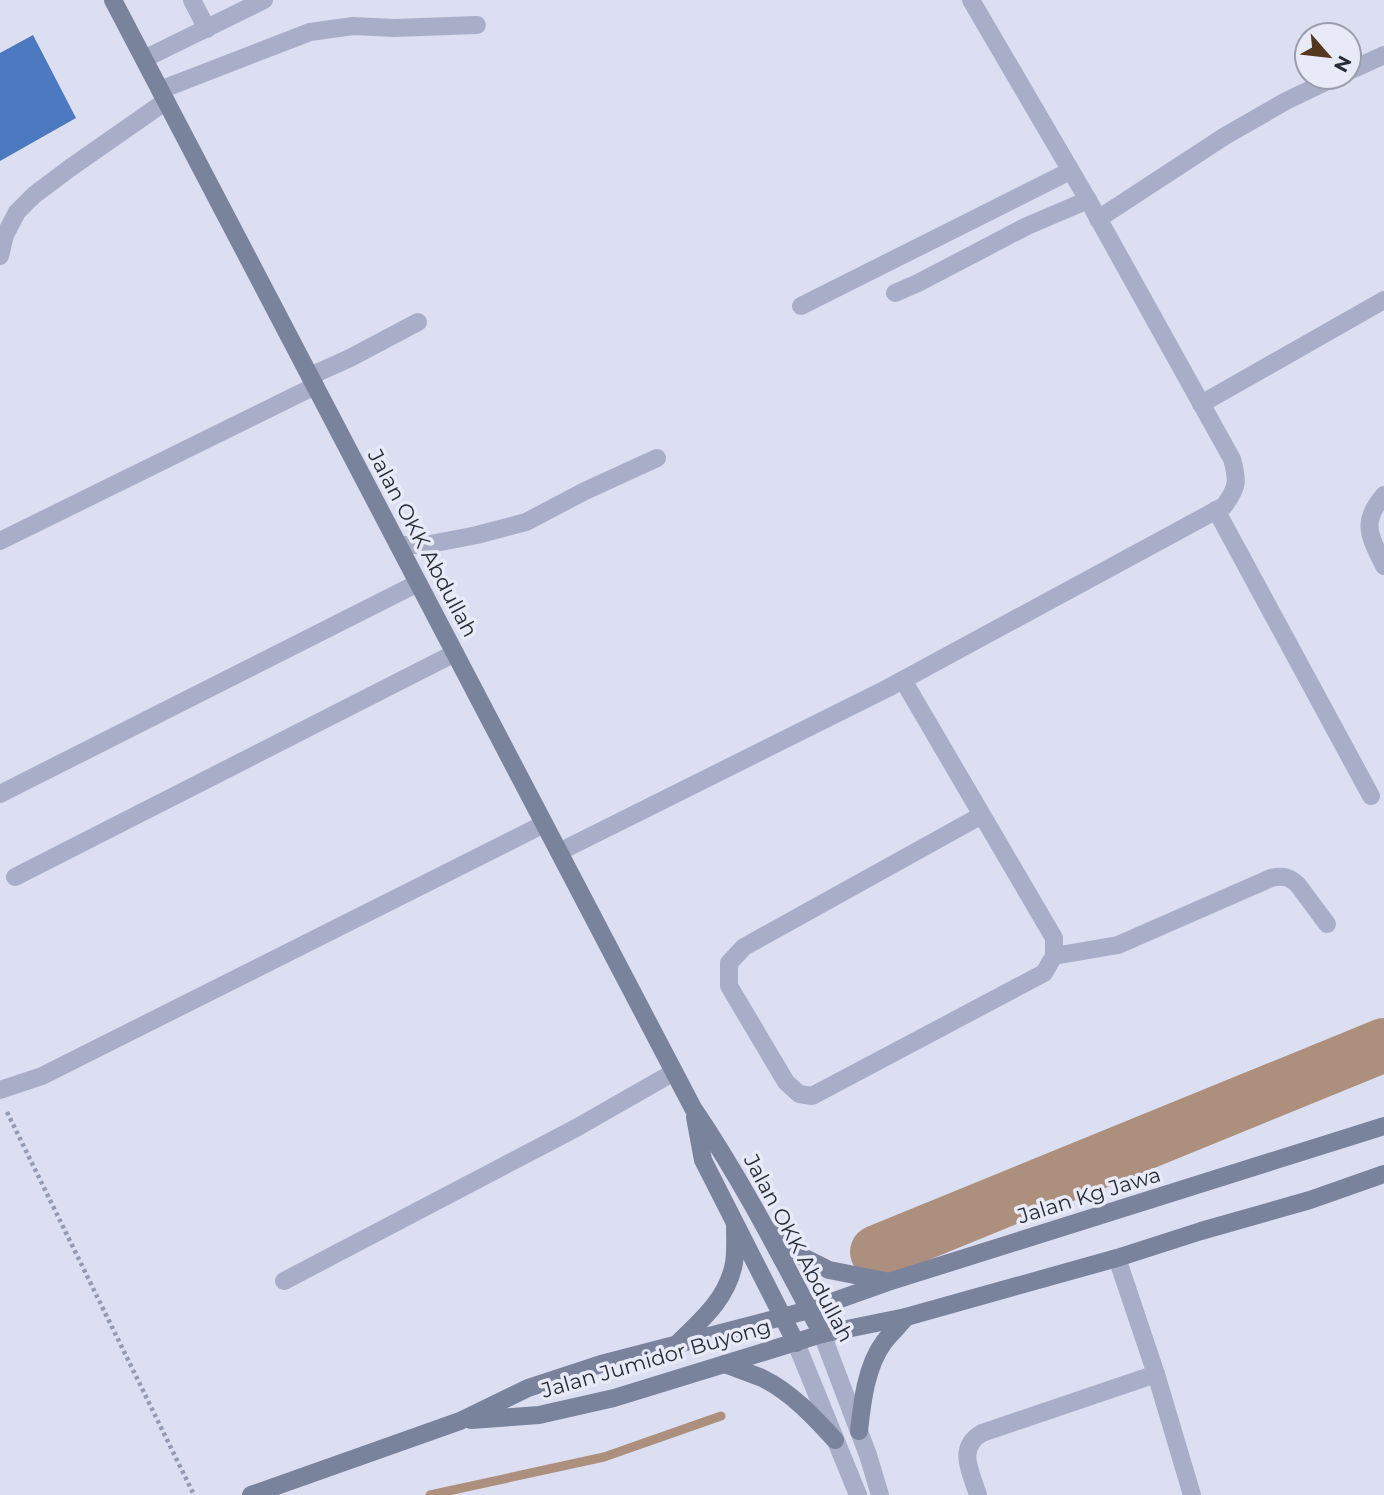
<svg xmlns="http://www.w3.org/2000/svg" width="1384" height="1495" viewBox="0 0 1384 1495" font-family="Montserrat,sans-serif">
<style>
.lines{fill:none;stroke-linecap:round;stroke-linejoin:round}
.stream{stroke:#ac907d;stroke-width:9}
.river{stroke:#ac907d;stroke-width:54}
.building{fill:#4c79bf}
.path{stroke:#939ab4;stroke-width:4.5;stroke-dasharray:3.5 3.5;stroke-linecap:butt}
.lane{stroke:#a9aec8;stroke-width:18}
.street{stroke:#a9aec8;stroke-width:18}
.secondary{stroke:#7a839c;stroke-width:18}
.labels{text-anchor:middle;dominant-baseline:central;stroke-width:7;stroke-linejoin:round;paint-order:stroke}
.street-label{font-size:21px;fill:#282d35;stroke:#e8eaf8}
</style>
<rect width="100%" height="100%" fill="#dcdef1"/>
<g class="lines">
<path class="stream" d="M430,1495L604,1457L721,1416"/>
<path class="river" d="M877,1252L1384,1045"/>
</g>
<path class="building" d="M33,35L76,118L0,161V53Z"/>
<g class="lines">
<path class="path" d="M7,1112L194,1495"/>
<g class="lane">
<path d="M192,0L207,29"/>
<path d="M144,59L264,0"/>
<path d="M801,306L1070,171"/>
<path d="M1384,495C1360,523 1370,536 1384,566"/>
<path d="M1216,510L1371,796"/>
<path d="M903,680L1054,938V956L1044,973L812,1096L799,1094L786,1082L729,986V963L744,947L982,815"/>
<path d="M1054,956L1118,945L1271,878C1283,875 1290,877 1298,885L1327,924"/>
<path d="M1117,1258L1156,1374L1192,1495"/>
<path d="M284,1281L576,1128L674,1072"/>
<path d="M978,1495C971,1472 956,1448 982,1433L1156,1374"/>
</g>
<g class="street">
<path d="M1349,71L1384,55"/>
<path d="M160,90L310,32L353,26L394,28L477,25"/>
<path d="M1098,219L1225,136L1286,101L1336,77"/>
<path d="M0,256L5,235L17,212L34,195L70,168L166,101"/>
<path d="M895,293L918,283L1027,226L1088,200"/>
<path d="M310,376L350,358L418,322"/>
<path d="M1201,404L1384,300"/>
<path d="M0,541L315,386"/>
<path d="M398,545H425L477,535L526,522L585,491L657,458"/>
<path d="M0,794L418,583"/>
<path d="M559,852L888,688L1224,506C1238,487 1238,481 1232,459L1088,200L971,0"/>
<path d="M15,877L455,653"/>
<path d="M0,1090L42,1076L544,824"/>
<path d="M822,1334L868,1455L880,1495"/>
<path d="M796,1343L858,1495"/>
</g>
<g class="secondary">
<path d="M113,0L693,1108C742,1180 781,1257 822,1334"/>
<path d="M695,1117L703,1160L796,1343"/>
<path d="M769,1230L801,1256L829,1270L885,1281"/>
<path d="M679,1342C703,1319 728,1297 734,1263C736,1250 735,1237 735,1225"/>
<path d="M725,1364C737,1369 750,1373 762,1378C791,1392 814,1417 835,1440"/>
<path d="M471,1420L539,1415L614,1398L822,1334L906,1317L1117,1258L1201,1231L1310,1200L1384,1174"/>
<path d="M859,1431C862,1403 866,1366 884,1342C891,1333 899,1326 906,1317"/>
<path d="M251,1495L460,1421L528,1388L601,1364L809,1310L888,1282L1384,1126"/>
</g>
</g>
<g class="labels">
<g class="street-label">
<text transform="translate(423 543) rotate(62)">Jalan OKK Abdullah</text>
<text transform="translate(1089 1195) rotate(-17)">Jalan Kg Jawa</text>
<text transform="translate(799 1248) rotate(62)">Jalan OKK Abdullah</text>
<text transform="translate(656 1358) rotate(-16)">Jalan Jumidor Buyong</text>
</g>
</g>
<g transform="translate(1328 56) rotate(118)"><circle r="33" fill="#e8eaf8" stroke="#9b9eaa" stroke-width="2"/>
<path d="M0-5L12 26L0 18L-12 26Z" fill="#553720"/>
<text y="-10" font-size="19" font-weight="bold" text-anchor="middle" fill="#282d35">N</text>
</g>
</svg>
